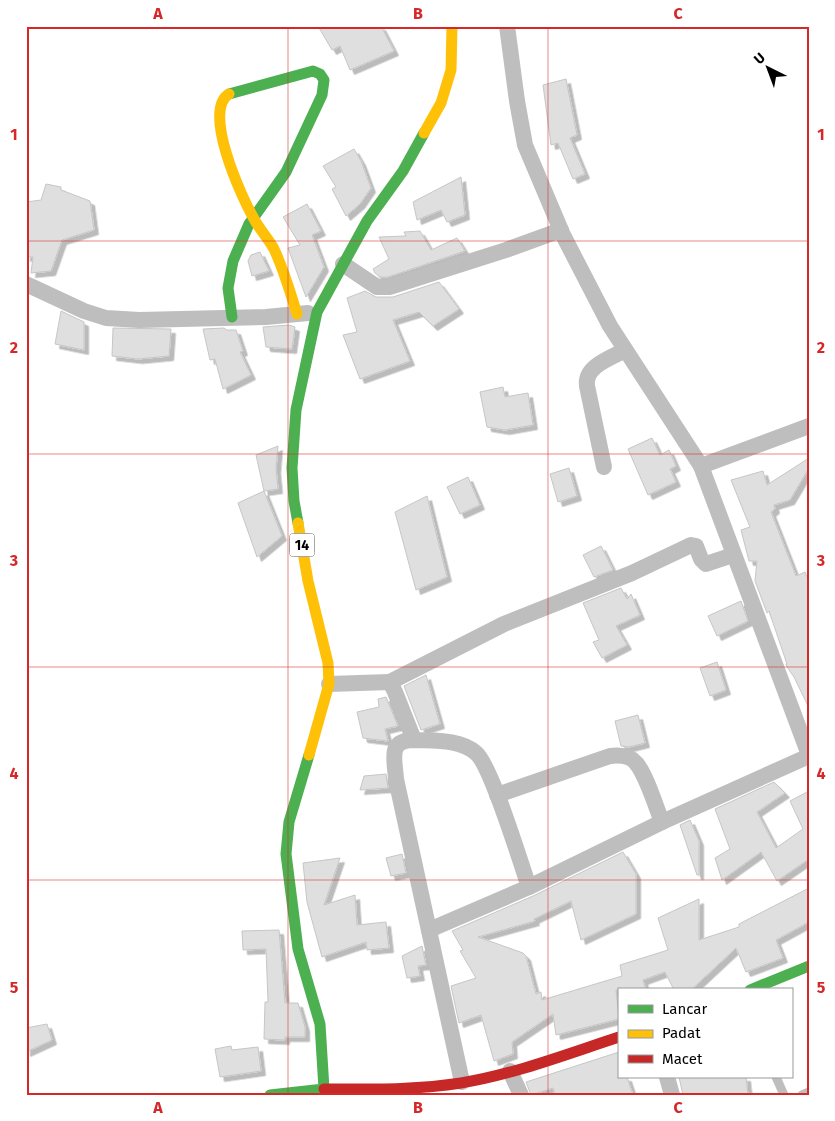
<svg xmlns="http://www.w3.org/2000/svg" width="835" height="1121" viewBox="0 0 835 1121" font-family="'Fira Sans',sans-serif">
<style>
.building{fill:#dfdfdf;stroke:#c6c6c6;filter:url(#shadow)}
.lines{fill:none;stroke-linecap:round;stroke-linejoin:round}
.lane{stroke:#bebebe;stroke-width:9}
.street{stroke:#bebebe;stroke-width:16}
.fast{stroke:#4caf50;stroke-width:11}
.slow{stroke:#ffc107;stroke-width:11}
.jam{stroke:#c62828;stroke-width:11}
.grid{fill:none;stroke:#d62828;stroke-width:1;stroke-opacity:0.55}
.labels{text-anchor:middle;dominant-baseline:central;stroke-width:4.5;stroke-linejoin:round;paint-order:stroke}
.shield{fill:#fff;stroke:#4c4c4c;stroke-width:1}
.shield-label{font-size:14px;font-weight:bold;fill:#000}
.neatline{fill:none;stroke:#d62828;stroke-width:2}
.grid-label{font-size:16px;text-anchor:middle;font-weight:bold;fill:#d62828}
</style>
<defs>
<filter id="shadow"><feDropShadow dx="4.5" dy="4.5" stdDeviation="0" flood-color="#0004"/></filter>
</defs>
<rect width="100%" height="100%" fill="#fff"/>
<g class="building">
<path d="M318,26H381L394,51L350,70L340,46L332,50Z"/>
<path d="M566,79L577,135L570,138L585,174L573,179L558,143L551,145L543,85Z"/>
<path d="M354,149L361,161L371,188L360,204L346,216L332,189L336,187L323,166Z"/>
<path d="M461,177L465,215L447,222L441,210L417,220L413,202Z"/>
<path d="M46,184L61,187V190L90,201L94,230L62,240L51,271L31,273L33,257H26V202L41,200Z"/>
<path d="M307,204L321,231L312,235L324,267L306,297L288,248L300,245L283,217Z"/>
<path d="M420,231L431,250L457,238L465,251L388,277H380L375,273L373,269L389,259L379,237L406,236L404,232Z"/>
<path d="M260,252L269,271L252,276L248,261L251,255Z"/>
<path d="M439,282L459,309L433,326L419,312L393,320L410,361L360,379L343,335L357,332L347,298L365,291L376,297H393Z"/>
<path d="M61,311L84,322V350L55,344Z"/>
<path d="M289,325L295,327L292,349L266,347L263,327Z"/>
<path d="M113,328L171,329L169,356L138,359L112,356Z"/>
<path d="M224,328L227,330H236L243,351L240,352L251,375L223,389L215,359L210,360L203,329Z"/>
<path d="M503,387L505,397L528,393L533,425L505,430L487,427L480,392Z"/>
<path d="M652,438L660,455L669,450L676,466L670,469L676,482L648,495L628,449Z"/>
<path d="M278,446L276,469L278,489L264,491L256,455Z"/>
<path d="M809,458V468L790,500L774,505L775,509L771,512L796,576L805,572L809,582V708L794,677L787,667L786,664H787L769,611L767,613L755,581L757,561H749L741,530L750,527L731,480L763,471L767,485Z"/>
<path d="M569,468L577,496L558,502L550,474Z"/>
<path d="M468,477L480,505L460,514L447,487Z"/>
<path d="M264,491L282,536L257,557L238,503Z"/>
<path d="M427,496L447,577L416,590L395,512Z"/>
<path d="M601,546L613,570L594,577L583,555Z"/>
<path d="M621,588L627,599L631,594L640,615L616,626L627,645L602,658L593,642L599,640L583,603Z"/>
<path d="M741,601L748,621L717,636L708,616Z"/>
<path d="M717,662L726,690L710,696L700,668Z"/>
<path d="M426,675L440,724L421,730L404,686Z"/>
<path d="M386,697L398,726L385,729L388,741L363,738L357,712L379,707L378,699Z"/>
<path d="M638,715L645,743L629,747L621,746L615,721Z"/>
<path d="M386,774L388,788L360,790L364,776Z"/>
<path d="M774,782L785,793L757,812L776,848L803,829L790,801L809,791V859L777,881L761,852L722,880L715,858L730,849L715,809Z"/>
<path d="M690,820L699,841V875H697L680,825Z"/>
<path d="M623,852L636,874V914L581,940L571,901L534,919L535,921L478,937L523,953L526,956L536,994L541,992L542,1000L622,976L620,965L668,950L658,918L699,899V940L739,927V924L809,888V922L776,940L783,958L746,972L736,948L691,990H674L665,972L643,980L646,990H616L619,1019L556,1035L553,1014L512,1042L513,1054L494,1061L481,1015L459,1023L451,986L476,978L460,951L463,950L452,931L533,896Z"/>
<path d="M402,854L406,873L391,876L386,858Z"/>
<path d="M340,858L324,905L355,895L357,925L386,922L389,948L367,950L366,942L322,957L307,902L303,863Z"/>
<path d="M279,930L285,1003H298L305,1027V1037H285V1040L264,1039L265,1002H268L266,949L243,950L242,931Z"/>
<path d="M422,946L426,965L418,966L420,976L407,978L402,956Z"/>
<path d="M47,1024L52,1040L26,1052V1028Z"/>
<path d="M231,1046L232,1050L258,1047L261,1071L220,1077L215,1049Z"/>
<path d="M619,1052V1077H627L633,1095H555L553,1088L531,1095L526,1082Z"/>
<path d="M679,1077H746L748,1095H683Z"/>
</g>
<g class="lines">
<g class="lane">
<path d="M776,1077L784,1095"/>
<path d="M802,1095L809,1092"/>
</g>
<g class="street">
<path d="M507,26L517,101L525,145L563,235L610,326L701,466"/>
<path d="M343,264L377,287H390L506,250L561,230"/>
<path d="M26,284L84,311L106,318L139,320L266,317L308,313"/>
<path d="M809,426L701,466L809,755"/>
<path d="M604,467L587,386C584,366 611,358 625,350"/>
<path d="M390,682L504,624L632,573L691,545L696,546L701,559L706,564L733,555"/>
<path d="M329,684L390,682L395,692L414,740"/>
<path d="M497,795L610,756C619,755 630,755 636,763C646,774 656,807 662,822"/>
<path d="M429,930L529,887L662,822L809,756"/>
<path d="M510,1071L521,1095"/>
<path d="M667,1077L672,1095"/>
<path d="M462,1082L396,779C395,760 387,740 414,740C434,741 460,739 476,753C491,765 521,864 529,887"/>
</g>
<g class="fast">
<path d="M229,94L313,71L320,74L324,80L322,95L286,172L249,224L233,261L228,288L232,317"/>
<path d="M298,523L294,501L292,468L296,410L317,312L367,221L403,171L424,133"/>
<path d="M750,990L809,966"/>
<path d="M270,1095L324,1089L320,1024L298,949L286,854L289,822L309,755"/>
</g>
<g class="slow">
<path d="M229,94C202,110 241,196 253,217C259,229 268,238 274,249C284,270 290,292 297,314"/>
<path d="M424,133L441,103L451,70L452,26"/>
<path d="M298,523L308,581L328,663L329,684L309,755"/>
</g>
<path class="jam" d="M324,1089C370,1089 416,1090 461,1083C515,1074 567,1054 619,1037"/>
</g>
<path class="grid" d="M288,26V1095M548,26V1095M26,241H809M26,454H809M26,667H809M26,880H809"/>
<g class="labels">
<rect class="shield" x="289.5" y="533.5" width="25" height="23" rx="4"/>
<g class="shield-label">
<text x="302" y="545">14</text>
</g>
</g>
<rect width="835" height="1121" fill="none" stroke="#ffffff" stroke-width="55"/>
<rect x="618" y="988" width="175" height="90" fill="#ffffff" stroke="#999999"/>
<rect x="628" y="1005" width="25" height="8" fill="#4caf50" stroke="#999999"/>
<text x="662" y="1014" font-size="15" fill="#000000">Lancar</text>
<rect x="628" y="1030" width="25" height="8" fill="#ffc107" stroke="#999999"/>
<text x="662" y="1038" font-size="15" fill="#000000">Padat</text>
<rect x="628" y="1055" width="25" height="8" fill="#c62828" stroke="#999999"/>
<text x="662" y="1064" font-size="15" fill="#000000">Macet</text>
<g transform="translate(768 68) rotate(318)" stroke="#ffffff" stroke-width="4" paint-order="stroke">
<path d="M0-4L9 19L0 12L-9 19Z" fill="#000000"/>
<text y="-8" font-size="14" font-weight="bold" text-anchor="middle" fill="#000000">U</text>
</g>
<rect x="28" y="28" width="780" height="1066" class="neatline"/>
<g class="grid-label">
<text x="158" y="19">A</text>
<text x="418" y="19">B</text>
<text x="678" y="19">C</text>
<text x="14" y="140">1</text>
<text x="821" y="140">1</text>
<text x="14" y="353">2</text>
<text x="821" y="353">2</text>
<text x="14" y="566">3</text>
<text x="821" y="566">3</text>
<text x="14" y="779">4</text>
<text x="821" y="779">4</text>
<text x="14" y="993">5</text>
<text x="821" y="993">5</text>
<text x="158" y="1113">A</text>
<text x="418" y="1113">B</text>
<text x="678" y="1113">C</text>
</g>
</svg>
